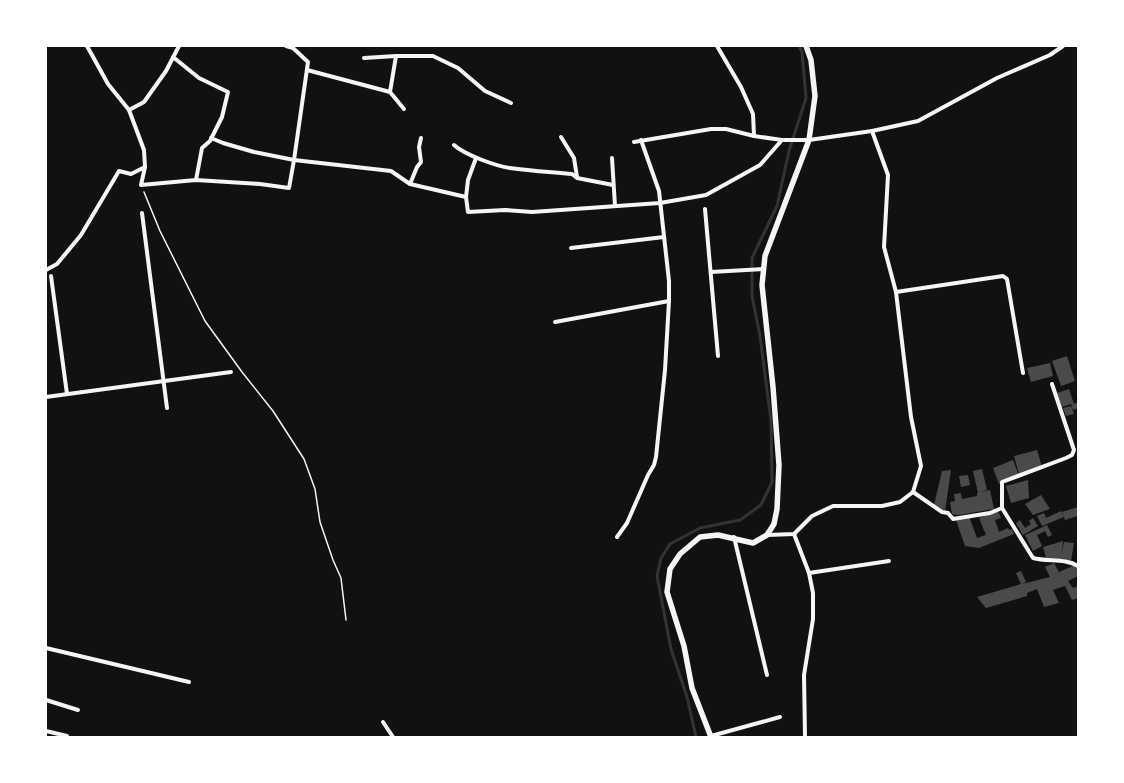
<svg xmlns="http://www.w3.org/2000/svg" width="1124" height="783" viewBox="0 0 1124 783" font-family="'Asap Condensed',sans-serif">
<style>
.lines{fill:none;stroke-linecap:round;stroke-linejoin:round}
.stream{stroke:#333;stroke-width:3}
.building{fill:#4a4a4a}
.path{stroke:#f5f5f5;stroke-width:1.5}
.minor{stroke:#f5f5f5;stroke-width:4}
.tertiary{stroke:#f5f5f5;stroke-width:5.5}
</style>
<rect width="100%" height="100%" fill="#111"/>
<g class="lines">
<path class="stream" d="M696,737L687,697L671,649L657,576L661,558L670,544L700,528L740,520L761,505L772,482L771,421L760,336L752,296V258L777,206L789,151L806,98L802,52L799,46"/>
</g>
<g class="building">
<path d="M1067,356L1075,381L1061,386L1052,361Z"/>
<path d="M1050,363L1053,376L1031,382L1027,368Z"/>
<path d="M1069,389L1074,404L1078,402V408L1073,410L1071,404L1062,407L1057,393Z"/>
<path d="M1071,406L1074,414L1066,416L1063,408Z"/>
<path d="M1037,450L1042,467L1019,474L1014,456Z"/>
<path d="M1013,460L1019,476L999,484L993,468Z"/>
<path d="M982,469L987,490L980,492L990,490L994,509L958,515L952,514L950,502L955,501L954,494L961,493L962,499L977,496V493H978L973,471Z"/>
<path d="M951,470L945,511L934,505L942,471Z"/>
<path d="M968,475L970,485L961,487L959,476Z"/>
<path d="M1028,480L1029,498L1011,503L1006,486Z"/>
<path d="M1041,495L1050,509L1033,515L1025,504Z"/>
<path d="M1078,507V516L1065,520L1062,512Z"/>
<path d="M998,511L1001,518L995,520L999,532L1008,528L1009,530L1012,529L1014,534L979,548L965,546L956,520L969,516L977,538L986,535L979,518Z"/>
<path d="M1061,511L1064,517L1042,526L1037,516L1044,513L1046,518Z"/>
<path d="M1033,518L1038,526L1023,535L1016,523L1020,520L1025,528L1031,524L1029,521Z"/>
<path d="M1047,525L1052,535L1048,537L1045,531L1037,535L1042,546L1033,551L1025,535Z"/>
<path d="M1063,541L1062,553L1064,542L1074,543L1071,561L1046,558L1043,547Z"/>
<path d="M1054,563L1059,572L1075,565L1078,569V576L1068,581L1073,588L1078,586V598L1072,600L1065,586L1053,590L1059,603L1044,607L1037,589L1027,593V596L986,608L977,597L1021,584L1016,573L1021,571L1026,582L1022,584L1050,577L1045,567Z"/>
</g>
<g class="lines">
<path class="path" d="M144,192L160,231L205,321L242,372L273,411L304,459L315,489L320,522L333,560L341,578L346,620"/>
<g class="minor">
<path d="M87,46L108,84L129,110L144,150L145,167L141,185L196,180L260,184L289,188L294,160L308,62L293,48L286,46"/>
<path d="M717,46L741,87L753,114L754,136"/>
<path d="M173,57L199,78L228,92L222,117L210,141L202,148L196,180"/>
<path d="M364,58L396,56H433L458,68L485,91L511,103"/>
<path d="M307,70L390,92L404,109"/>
<path d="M390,92L396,56"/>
<path d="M129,110L144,102L166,71L179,46"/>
<path d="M561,137L574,158L577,177"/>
<path d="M211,138L223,143L254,152L294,160L391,171L410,184L466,197"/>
<path d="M634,142L711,129H726L754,136L782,140H809L872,131L918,121L997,78L1050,55L1063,46"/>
<path d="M454,145C465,155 496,166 510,168C531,171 551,172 572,174L577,178L613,185"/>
<path d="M476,158L468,180L466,197L468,212L505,210L532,212L660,203L706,195L760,165L782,140"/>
<path d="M612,158L615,206"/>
<path d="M410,184L417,167L421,162L419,147L421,138"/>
<path d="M705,209L718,356"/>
<path d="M142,213L167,408"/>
<path d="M571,248L664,237"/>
<path d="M46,270L57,264L81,235L119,171L131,174L145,167"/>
<path d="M711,272L764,269"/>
<path d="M51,276L67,394"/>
<path d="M896,292L1003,276L1007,279L1023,373"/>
<path d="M555,322L669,301"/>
<path d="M46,397L231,372"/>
<path d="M913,492L942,512L948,513L953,519L990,513L1002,508L1033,558C1048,562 1065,558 1078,566"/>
<path d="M1002,508V482L1066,458L1072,455L1074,450L1052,384"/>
<path d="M794,534L809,573L813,593V619L804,675L805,737"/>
<path d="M767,535L794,534L812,516L833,506H882L900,502L913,492L921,466L911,417L896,292L884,247L888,175L872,131"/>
<path d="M617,537L627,523L648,475L654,465L656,457L665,370L669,301V281L659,191L641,140"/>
<path d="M734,537L767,675"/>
<path d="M809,573L889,561"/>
<path d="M46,648L189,682"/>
<path d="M46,700L78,710"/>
<path d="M383,722L393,737"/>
<path d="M46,731L67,736"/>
<path d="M711,736L780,717"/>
</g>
<path class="tertiary" d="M711,737L692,688L684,646L667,592L670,569L680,554L700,537L718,535L753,543L767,535L774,524L777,509L779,465L773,387L762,285L765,256L809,140L815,96L811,60L806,46"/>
</g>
<rect width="1124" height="783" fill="none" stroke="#ffffff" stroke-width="94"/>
</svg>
